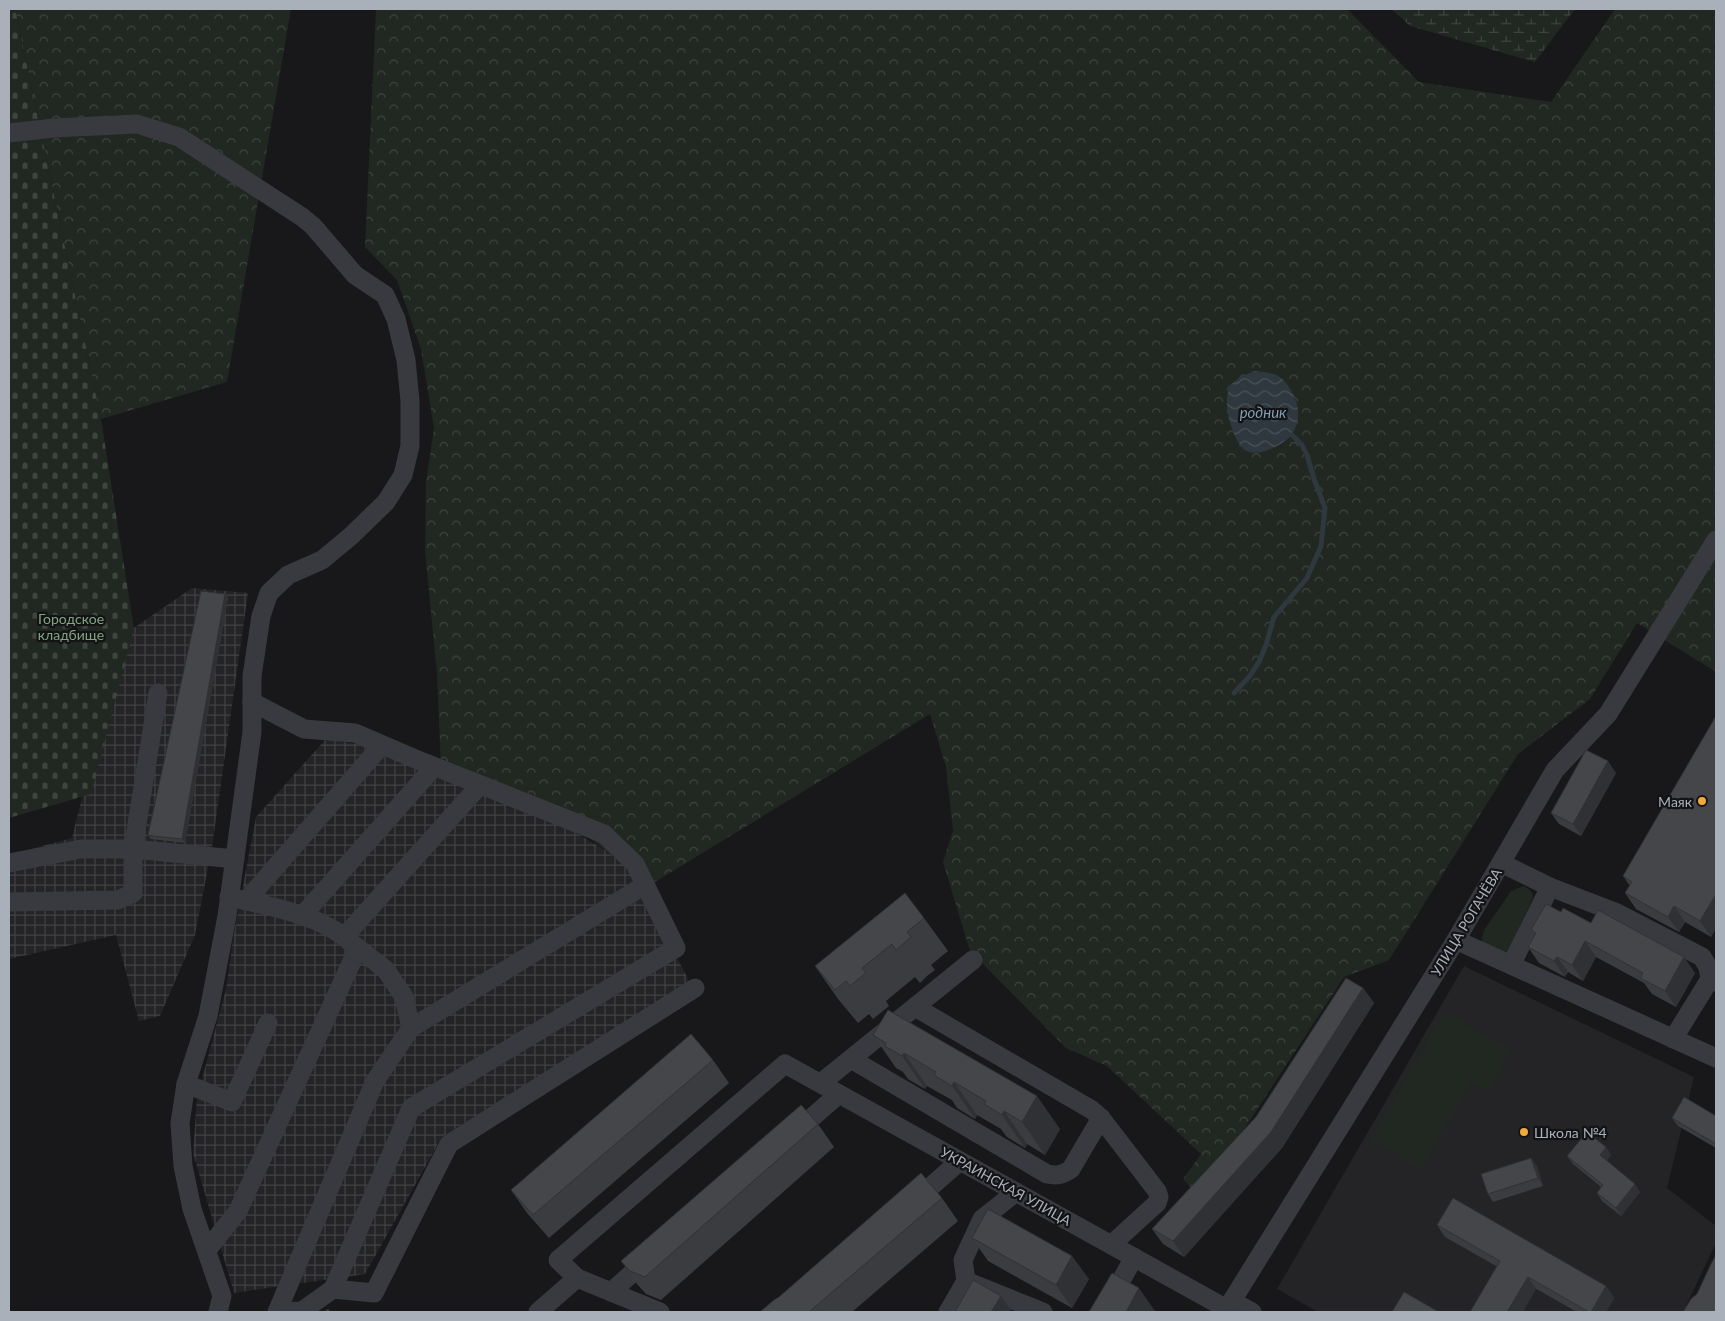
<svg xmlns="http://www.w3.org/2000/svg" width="1725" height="1321" viewBox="0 0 1725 1321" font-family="Lato,sans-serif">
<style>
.built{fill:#242427}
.industrial{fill:url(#industrial-grid)}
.green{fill:#202821}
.forest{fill:url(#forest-crowns)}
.wetland{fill:url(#wetland-marsh)}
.cemetery{fill:url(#cemetery-stones)}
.water{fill:url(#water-waves)}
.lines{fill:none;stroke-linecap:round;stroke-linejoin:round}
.stream{stroke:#2e383e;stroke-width:5}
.minor{stroke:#393a3f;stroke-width:19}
.wall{fill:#3a3c40}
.shaded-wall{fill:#303134}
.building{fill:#44464a;stroke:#303134}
.poi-dot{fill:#f2ab38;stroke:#131315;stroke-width:2}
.labels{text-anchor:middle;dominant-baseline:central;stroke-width:4.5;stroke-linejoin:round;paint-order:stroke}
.park-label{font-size:14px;fill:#81a582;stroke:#131315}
.poi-label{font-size:14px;fill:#aab0ba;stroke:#131315;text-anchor:end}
.street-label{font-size:14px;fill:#aab0ba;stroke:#131315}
.water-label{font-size:15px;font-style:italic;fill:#829fb4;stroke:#131315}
</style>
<defs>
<pattern id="industrial-grid" width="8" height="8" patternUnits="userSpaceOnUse" patternTransform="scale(1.25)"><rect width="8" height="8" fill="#242427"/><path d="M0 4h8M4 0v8" fill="none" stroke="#414144"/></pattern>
<pattern id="forest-crowns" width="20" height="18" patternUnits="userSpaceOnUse" patternTransform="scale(1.25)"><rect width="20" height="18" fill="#202821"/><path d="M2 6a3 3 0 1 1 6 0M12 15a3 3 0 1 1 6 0" fill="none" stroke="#3e453f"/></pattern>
<pattern id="wetland-marsh" width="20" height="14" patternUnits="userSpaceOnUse" patternTransform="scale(1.25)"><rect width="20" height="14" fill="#202821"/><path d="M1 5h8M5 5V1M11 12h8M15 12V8" fill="none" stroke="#3e453f"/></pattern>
<pattern id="cemetery-stones" width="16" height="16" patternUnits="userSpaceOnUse" patternTransform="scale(1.25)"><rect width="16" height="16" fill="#202821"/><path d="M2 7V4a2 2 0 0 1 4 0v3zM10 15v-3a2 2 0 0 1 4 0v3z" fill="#3e453f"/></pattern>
<pattern id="water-waves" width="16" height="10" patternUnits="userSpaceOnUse" patternTransform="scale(1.25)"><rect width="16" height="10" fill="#2e383e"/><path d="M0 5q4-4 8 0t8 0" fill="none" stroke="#4a5258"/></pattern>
</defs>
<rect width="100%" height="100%" fill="#18181a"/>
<path class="built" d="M1464,966L1694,1077L1667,1188L1716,1226V1243L1683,1312H1318L1277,1289Z"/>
<g class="industrial">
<path d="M192,588L248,593L212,847L195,935L160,1016L139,1021L116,935L9,959V855L72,838L122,636Z"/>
<path d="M326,739L382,748L567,827L629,865L690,983L442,1137L365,1274L234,1293L193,1153L197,1098L226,989L234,933L256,817Z"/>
</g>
<g class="green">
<path d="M1524,886L1532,892L1533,898L1508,951L1503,953L1483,943L1482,938L1484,930L1511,891Z"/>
<path d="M1445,1012L1511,1051L1487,1091L1471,1082L1421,1169L1371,1140Z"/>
</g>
<g class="forest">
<path d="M15,9H291L227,382L101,419Z"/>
<path d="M376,9H1347L1419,82L1551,102L1615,9H1716V672L1637,623L1590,699L1518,754L1389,960L1344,977L1235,1143L1192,1189L1183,1179L1201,1154L1107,1066L1066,1048L970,951L943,862L953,831L946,767L930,714L650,885L566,820L441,768L437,673L425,551L426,482L434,428L421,349L397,280L365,247Z"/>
</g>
<path class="wetland" d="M1392,9H1575L1535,62L1410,26Z"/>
<path class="cemetery" d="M9,9H15L101,419L134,629L91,794L9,818Z"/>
<path class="water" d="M1254,371C1276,373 1282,374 1293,394C1300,407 1300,422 1292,434C1286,444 1256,459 1245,450C1235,443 1227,417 1227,405C1226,399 1228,392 1229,386L1240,377Z"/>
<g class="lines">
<path class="stream" d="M1234,693L1249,677L1259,662L1266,645L1274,617L1307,578L1321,546L1325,508L1314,479L1307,455L1302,445L1292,435"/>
<g class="minor">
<path d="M9,133L54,128L137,124L179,137L302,217L313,226L355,275L385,295L396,319L406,360L410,401V446L403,475L386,502L351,536L322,560L288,575L269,593L261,616L252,676V732L227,916L208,1016L186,1084L180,1123L183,1166L192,1209L222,1296L218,1312"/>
<path d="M252,702L304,729L355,733L413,758L604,834L635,864L676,948L411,1108L333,1289"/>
<path d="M9,863L81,849H133L235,859"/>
<path d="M1501,863L1550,887L1615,912L1702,957L1708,967L1710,979L1716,982"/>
<path d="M229,897C264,905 316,914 344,937L480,785"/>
<path d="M246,901L382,745"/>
<path d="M9,902L118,900L133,893V849L158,693"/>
<path d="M302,916L434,767"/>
<path d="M1456,940L1716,1058"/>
<path d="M349,941L386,970L404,997L411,1028"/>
<path d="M1511,965L1550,887"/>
<path d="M915,1007L1092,1110L1101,1118L1157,1191L1159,1197L1157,1203L1112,1244"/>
<path d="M1673,1039L1710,979"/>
<path d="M851,1059L1047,1174C1057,1176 1063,1175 1071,1169L1101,1118"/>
<path d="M821,1083L973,960"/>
<path d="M186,1084L232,1102L268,1023"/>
<path d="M793,1134L839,1094"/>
<path d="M1016,1192L982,1219L963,1260L966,1281L1043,1312"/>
<path d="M912,1203L960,1161"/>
<path d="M207,1250L238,1211L358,948"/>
<path d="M577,1278L660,1312"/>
<path d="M611,1292L649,1258"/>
<path d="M1232,1301L1252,1312"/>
<path d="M277,1312L375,1081L411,1028L645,885"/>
<path d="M280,1312L302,1311L333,1289L374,1293L449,1144L695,988"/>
<path d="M538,1312L577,1278L558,1260L785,1064L1227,1309"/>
<path d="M948,1312L966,1281"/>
<path d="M1104,1312L1134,1257"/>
<path d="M1225,1312L1456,940L1555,770L1608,714L1716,540"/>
</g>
</g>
<g class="wall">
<path d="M225,594L228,598L185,843L151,839L148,835Z"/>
<path d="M1716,716V928L1711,937L1685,922L1679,932L1636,909L1625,893L1630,886L1623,876Z"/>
<path d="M1616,773L1581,836L1559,824L1551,813Z"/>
<path d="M1561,912L1591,923L1695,973L1676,1007L1652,994L1644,983L1596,957L1583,981L1568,972L1565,977L1539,963L1528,947L1535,935L1531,930Z"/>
<path d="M924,918L948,951L931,965L935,970L927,976L920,983L915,977L886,1001L889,1006L873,1019L869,1014L858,1023L838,999L815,966Z"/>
<path d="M1363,988L1374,1003L1282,1148L1184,1257L1163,1244L1152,1229L1256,1117Z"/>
<path d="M873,1035L1060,1129L1045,1155L1027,1144L1025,1148L1007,1137L1001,1129L977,1115L975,1119L957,1108L952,1100L927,1086L925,1089L908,1079L903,1072L896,1068Z"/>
<path d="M713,1060L729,1083L549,1238L527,1213L511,1190Z"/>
<path d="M1716,1116V1148L1678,1126L1672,1118Z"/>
<path d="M818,1124L834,1147L661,1300L646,1294L637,1284L621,1261Z"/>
<path d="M1606,1147L1611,1155L1607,1161L1640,1192L1621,1216L1602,1201L1597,1193L1601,1187L1573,1164L1567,1156Z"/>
<path d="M1537,1166L1543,1186L1493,1202L1488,1194Z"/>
<path d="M942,1198L958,1221L852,1312H760L779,1297Z"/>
<path d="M1437,1225L1606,1286L1614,1298L1606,1312H1577L1445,1237Z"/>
<path d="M972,1238L1089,1279L1072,1308L988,1261Z"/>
</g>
<g class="shaded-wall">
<path d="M225,594L228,598L185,843L182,839Z"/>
<path d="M1608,761L1616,773L1581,836L1573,824Z"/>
<path d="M1716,894V928L1711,937L1700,921Z"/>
<path d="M1674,906L1685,922L1679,932L1668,917Z"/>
<path d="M1585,941L1596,957L1583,981L1572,965Z"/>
<path d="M1557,957L1568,972L1565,977L1554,961Z"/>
<path d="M1684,957L1695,973L1676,1007L1665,991Z"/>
<path d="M1363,988L1374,1003L1282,1148L1184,1257L1173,1241Z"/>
<path d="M904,1053L927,1086L925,1089L902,1056Z"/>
<path d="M954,1082L977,1115L975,1119L952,1086Z"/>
<path d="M1037,1096L1060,1129L1045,1155L1022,1122Z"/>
<path d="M1004,1111L1027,1144L1025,1148L1002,1115Z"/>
<path d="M1606,1147L1611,1155L1605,1163L1600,1155Z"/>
<path d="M1531,1158L1537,1166L1543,1186L1538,1178Z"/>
<path d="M1635,1184L1640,1192L1621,1216L1616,1208Z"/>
<path d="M1072,1256L1089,1279L1072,1308L1056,1285Z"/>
<path d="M1528,1277L1536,1289L1523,1312H1507Z"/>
<path d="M1606,1286L1614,1298L1606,1312H1591Z"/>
<path d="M1139,1288L1155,1311V1312H1126Z"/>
<path d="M1001,1296L1012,1312H991Z"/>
</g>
<g class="building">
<path d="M201,591L225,594L182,839L153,836L148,835Z"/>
<path d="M1716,716V894L1700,921L1674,906L1668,917L1625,893L1632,882L1623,876Z"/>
<path d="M1586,750L1608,761L1573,824L1551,813Z"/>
<path d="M905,893L924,918L907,932L911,937L896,950L892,944L862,968L866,973L850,986L846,981L835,990L815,966Z"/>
<path d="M1546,904L1561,912L1563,908L1591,923L1598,910L1684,957L1665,991L1640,978L1643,973L1585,941L1572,965L1557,957L1554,961L1528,947L1536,933L1531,930Z"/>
<path d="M1346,978L1363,988L1271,1132L1173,1241L1152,1229L1256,1117Z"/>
<path d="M888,1010L1037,1096L1022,1122L1004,1111L1002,1115L984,1104L986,1101L954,1082L952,1086L934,1075L936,1072L904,1053L902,1056L885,1046L886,1043L873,1035Z"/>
<path d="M691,1034L713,1060L533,1215L511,1190Z"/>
<path d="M1684,1097L1716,1116V1144L1672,1118Z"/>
<path d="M801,1105L818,1124L645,1277L630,1271L621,1261Z"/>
<path d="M1587,1132L1606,1147L1600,1155L1635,1184L1616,1208L1597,1193L1603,1185L1567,1156Z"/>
<path d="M1531,1158L1538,1178L1488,1194L1481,1174Z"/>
<path d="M921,1173L942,1198L809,1312H760L774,1300L779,1297Z"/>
<path d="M1453,1198L1606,1286L1591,1312H1589L1528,1277L1507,1312H1470L1500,1261L1437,1225Z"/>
<path d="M988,1209L1072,1256L1056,1285L972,1238Z"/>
<path d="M1716,1255V1312H1683L1691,1299L1697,1294L1711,1264Z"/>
<path d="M1112,1273L1139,1288L1126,1312H1089Z"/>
<path d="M973,1280L1001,1296L991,1312H955Z"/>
<path d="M1404,1292L1439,1312H1392Z"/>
<path d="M328,1309L330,1312H324Z"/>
</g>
<g class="poi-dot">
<circle cx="1702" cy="801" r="5"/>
<circle cx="1524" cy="1132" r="5"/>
</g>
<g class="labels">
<g class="park-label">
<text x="71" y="618">Городское<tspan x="71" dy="16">кладбище</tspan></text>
</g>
<g class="poi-label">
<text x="1692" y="801">Маяк</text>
<text x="1534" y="1132" text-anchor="start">Школа №4</text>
</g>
<g class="street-label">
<text transform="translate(1466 922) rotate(-59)">УЛИЦА РОГАЧЁВА</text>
<text transform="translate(1006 1186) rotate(29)">УКРАИНСКАЯ УЛИЦА</text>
</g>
<g class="water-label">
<text x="1263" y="412">родник</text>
</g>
</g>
<rect width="1725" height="1321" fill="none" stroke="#aab0ba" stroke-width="20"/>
</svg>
